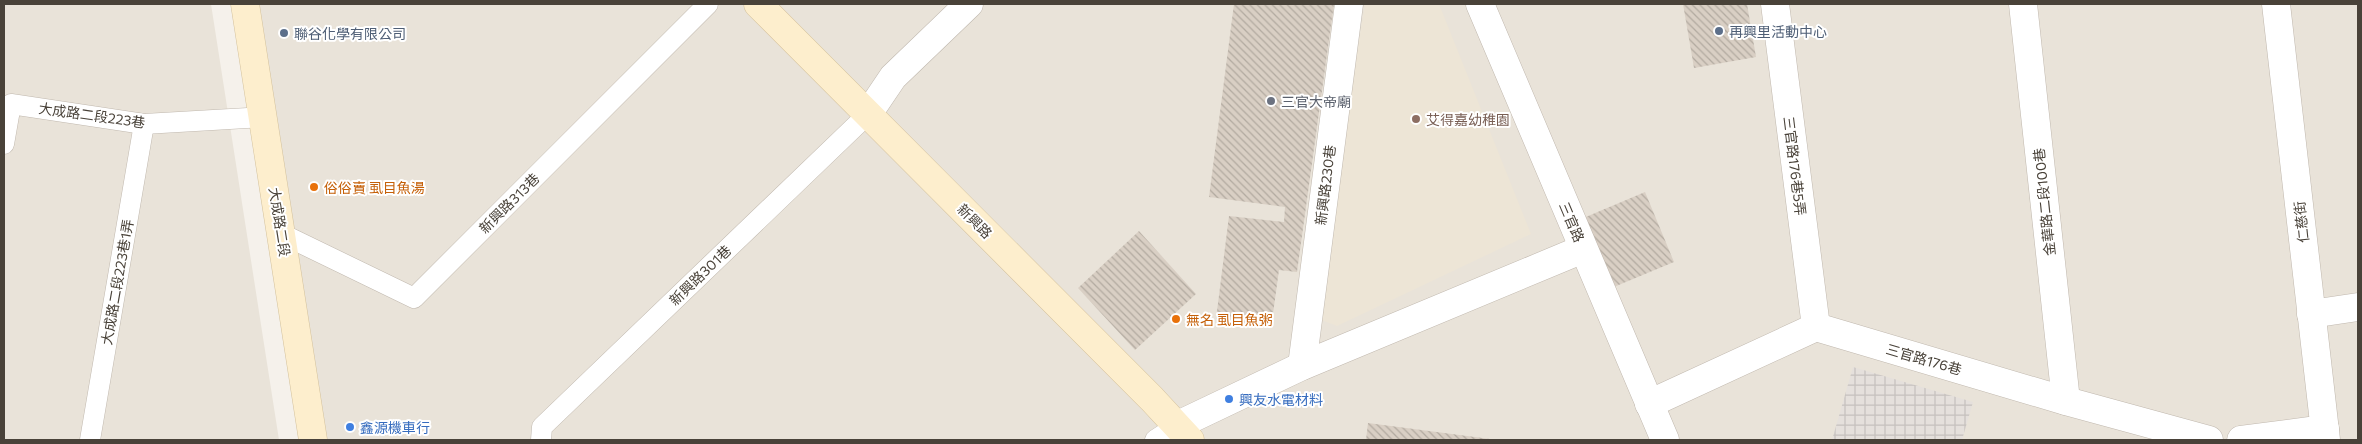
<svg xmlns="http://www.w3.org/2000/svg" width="2362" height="444" viewBox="0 0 2362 444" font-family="Commissioner,'Noto Sans TC',sans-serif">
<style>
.residential{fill:#e9e3d9}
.industrial{fill:url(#industrial-grid)}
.education{fill:#ede5d6}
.building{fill:url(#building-back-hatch)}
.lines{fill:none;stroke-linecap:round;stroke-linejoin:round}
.lane-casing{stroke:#c0b8ae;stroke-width:21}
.street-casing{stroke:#c0b8ae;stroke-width:29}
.secondary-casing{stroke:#d3c19c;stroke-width:29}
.lane{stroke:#fff;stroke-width:20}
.street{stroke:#fff;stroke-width:28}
.secondary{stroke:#fdeecd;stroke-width:28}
.service-dot{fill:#5c6f8a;stroke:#fff;stroke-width:2}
.worship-dot{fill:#6b7280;stroke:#fff;stroke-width:2}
.education-dot{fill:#8d6e63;stroke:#fff;stroke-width:2}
.food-dot{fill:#e8710a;stroke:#fff;stroke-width:2}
.shop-dot{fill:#3f7fe0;stroke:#fff;stroke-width:2}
.labels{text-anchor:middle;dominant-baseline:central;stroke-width:4;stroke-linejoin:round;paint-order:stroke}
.service-label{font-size:14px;fill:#4e5e75;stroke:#fff;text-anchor:start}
.worship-label{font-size:14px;fill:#5b616d;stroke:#fff;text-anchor:start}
.street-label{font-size:14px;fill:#494239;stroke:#fff}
.education-label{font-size:14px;fill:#785e54;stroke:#fff;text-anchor:start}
.food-label{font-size:14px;fill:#c56008;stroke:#fff;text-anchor:start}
.shop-label{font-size:14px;fill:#366cbe;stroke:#fff;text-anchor:start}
</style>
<defs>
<pattern id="industrial-grid" width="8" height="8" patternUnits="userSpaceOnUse" patternTransform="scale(1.25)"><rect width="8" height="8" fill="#e5e0dc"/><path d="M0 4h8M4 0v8" fill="none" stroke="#c6c1be"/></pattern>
<pattern id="building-back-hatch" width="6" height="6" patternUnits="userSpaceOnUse" patternTransform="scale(1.25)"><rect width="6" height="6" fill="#d9cfc4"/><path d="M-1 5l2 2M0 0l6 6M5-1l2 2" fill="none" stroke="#b2aaa0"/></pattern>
</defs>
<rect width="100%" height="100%" fill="#f5f1eb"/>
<g class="residential">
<path d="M4,4H211L279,440H4Z"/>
<path d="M258,4H2358V440H324Z"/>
</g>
<path class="industrial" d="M1853,367L1973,402L1962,440H1832Z"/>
<path class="education" d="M1365,4H1439L1531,234L1337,326L1314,317Z"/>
<g class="building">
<path d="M1234,4H1334L1297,272L1279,270L1271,328L1216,319L1229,216L1284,222L1285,207L1209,197Z"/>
<path d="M1683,4H1747L1756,57L1694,68Z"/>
<path d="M1645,192L1674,262L1609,289L1581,219Z"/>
<path d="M1139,231L1196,294L1135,350L1078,288Z"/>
<path d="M1368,423L1490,439V440H1366Z"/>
</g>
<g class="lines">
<g class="lane-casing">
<g id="lane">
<path d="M4,144L11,104L144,124L264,117"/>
<path d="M282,234L414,298L708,4"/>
<path d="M90,440L144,124"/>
<path d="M541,440L542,427L868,114"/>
<path d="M1155,440L1178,425"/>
</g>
</g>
<g class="street-casing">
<g id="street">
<path d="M1480,4L1665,440"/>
<path d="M1775,4L1816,327"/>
<path d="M2023,4L2066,401"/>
<path d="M2276,4L2326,440"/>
<path d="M868,114L893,77L969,4"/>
<path d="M2311,314L2358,307"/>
<path d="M1302,366L1349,4"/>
<path d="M1649,404L1816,327L2066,401L2209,440"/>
<path d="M1178,425L1302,366L1583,249"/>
<path d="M2241,440L2325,429"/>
</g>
</g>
<g class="secondary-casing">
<g id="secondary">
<path d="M245,4L313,440"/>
<path d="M758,4L1152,399L1190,440"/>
</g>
</g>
<use href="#lane" class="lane"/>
<use href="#street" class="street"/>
<use href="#secondary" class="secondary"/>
</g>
<g class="service-dot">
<circle cx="1719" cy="31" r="5"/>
<circle cx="284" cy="33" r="5"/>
</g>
<circle class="worship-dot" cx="1271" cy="101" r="5"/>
<circle class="education-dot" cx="1416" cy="119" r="5"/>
<g class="food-dot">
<circle cx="314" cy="187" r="5"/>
<circle cx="1176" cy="319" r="5"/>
</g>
<g class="shop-dot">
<circle cx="1229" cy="399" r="5"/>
<circle cx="350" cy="427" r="5"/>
</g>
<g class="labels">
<g class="service-label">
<text x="1729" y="31">再興里活動中心</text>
<text x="294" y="33">聯谷化學有限公司</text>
</g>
<g class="worship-label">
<text x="1281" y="101">三官大帝廟</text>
</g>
<g class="street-label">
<text transform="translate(92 115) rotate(8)">大成路二段223巷</text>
<text transform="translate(1795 166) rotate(83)">三官路176巷5弄</text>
<text transform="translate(1325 185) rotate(-83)">新興路230巷</text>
<text transform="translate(2044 202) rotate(-96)">金華路二段100巷</text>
<text transform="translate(509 203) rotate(-45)">新興路313巷</text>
<text transform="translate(975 221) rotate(45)">新興路</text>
<text transform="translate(280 222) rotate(81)">大成路二段</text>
<text transform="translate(1572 222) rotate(67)">三官路</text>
<text transform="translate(2301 222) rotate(-96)">仁慈街</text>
<text transform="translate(700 275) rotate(-44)">新興路301巷</text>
<text transform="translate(117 282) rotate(-80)">大成路二段223巷1弄</text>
<text transform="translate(1924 359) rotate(16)">三官路176巷</text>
</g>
<g class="education-label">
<text x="1426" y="119">艾得嘉幼稚園</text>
</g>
<g class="food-label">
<text x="324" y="187">俗俗賣 虱目魚湯</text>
<text x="1186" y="319">無名 虱目魚粥</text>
</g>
<g class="shop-label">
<text x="1239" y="399">興友水電材料</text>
<text x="360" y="427">鑫源機車行</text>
</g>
</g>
<rect width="2362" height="444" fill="none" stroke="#494239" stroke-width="10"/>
</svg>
